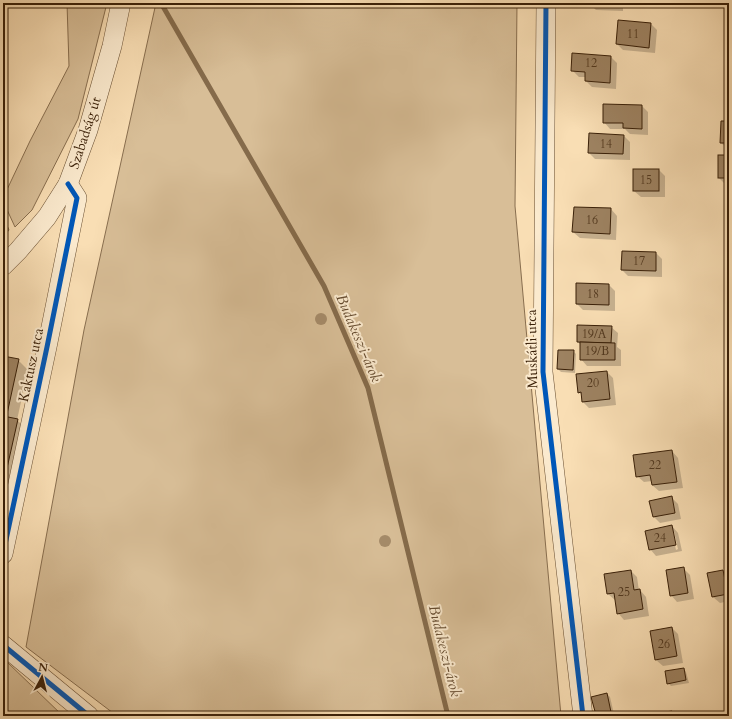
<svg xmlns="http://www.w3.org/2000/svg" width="732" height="719" viewBox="0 0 732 719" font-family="Cardo,serif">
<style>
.green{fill:#d8be97;stroke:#886e4f}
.shadow{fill:#0003;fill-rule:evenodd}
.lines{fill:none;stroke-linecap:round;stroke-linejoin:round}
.stream{stroke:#856b4b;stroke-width:5}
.building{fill:#9d8261;stroke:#391f07}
.minor-casing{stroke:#694f32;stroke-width:20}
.minor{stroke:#fbeace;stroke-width:19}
.cycleway-casing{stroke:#fbeace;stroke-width:8}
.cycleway{stroke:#0057b8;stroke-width:5}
.tree{fill:#a58b69}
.labels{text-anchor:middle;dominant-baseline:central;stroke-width:4;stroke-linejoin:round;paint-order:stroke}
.number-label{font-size:12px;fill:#52381e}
.street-label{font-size:14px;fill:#391f07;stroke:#fbeace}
.water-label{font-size:15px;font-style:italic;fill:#654b2f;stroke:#fbeace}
</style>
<rect width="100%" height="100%" fill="#f9deb4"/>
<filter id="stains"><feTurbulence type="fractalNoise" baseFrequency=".005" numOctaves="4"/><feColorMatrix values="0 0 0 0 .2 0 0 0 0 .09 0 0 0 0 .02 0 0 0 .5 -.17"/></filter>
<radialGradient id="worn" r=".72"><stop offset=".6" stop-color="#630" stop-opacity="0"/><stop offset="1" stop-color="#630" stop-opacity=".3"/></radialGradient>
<g class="green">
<path d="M67,3H107L78,119L32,210L15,227L3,201V198L30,141L69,66Z"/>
<path d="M156,3H517L515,206L561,716H117L26,647L84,330Z"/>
<path d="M3,216L9,230L3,237Z"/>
<path d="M5,660L63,716H3V669Z"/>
</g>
<g class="shadow">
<path d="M577,3H623V11L596,10L593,7L581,6Z"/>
<path d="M651,24L657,30L655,53L623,50L617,44Z"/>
<path d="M611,57L617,63L616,89L592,87L586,81V77H579L572,70Z"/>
<path d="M642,106L648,112V135L630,134L625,129H610L604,122Z"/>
<path d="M729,122V149H728L721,143Z"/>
<path d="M624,136L630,142V160L595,159L589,153Z"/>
<path d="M729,156V184H725L719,178Z"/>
<path d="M659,170L665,176V197H641L634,191Z"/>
<path d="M575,208L611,209L617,216L616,240L580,238L573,232Z"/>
<path d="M656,253L662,259V277L628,276L622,270Z"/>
<path d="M609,285L615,291V311L583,310L577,304Z"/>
<path d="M611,327L618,333L617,347L621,350V366H587L581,359V345L578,342Z"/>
<path d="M573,351L576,354L575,373L561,372L558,369Z"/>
<path d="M3,357L18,360L28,370L17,420L27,430L3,525Z"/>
<path d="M607,372L613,378L616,405L589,408L583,402L582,395L579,392Z"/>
<path d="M672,451L678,458L683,488L659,491L652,485V481L644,482L637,476Z"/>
<path d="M671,497L678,504L681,519L660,523L654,517Z"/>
<path d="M672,526L678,533L682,551L656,556L650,549ZM672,532H674L678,549L676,550Z"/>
<path d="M683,568L690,575L694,599L677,602L671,595Z"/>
<path d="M631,571L637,577L639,591L640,590L646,597L649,616L624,620L618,613L616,600H615L608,594L605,575Z"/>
<path d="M723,571L729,577V601L720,603L713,597Z"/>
<path d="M672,628L678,634L683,663L663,666L656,660Z"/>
<path d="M684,669L686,672L689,683L671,686L668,683Z"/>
<path d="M607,694L610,697L614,714L606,716H598L597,715Z"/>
</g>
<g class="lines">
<path class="stream" d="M161,3L324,286L368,388L448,716"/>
</g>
<g class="building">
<path d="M589,3H617V5L589,4Z"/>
<path d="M618,20L651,23L649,48L616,44Z"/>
<path d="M572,53L611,56L610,83L585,81V72L571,71Z"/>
<path d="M603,104L642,105V129L623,128V123H603Z"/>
<path d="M721,121H729V143H720Z"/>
<path d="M589,133L624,135L623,154L588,153Z"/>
<rect x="718" y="155" width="11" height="23"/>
<rect x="633" y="169" width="26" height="22"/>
<path d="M574,207L611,208L610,234L572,232Z"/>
<path d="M622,251L656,252V271L621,270Z"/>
<path d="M576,283L609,284V305L576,304Z"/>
<path d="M577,325L612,326L611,343L577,342Z"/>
<path d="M580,342L615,343V360H580Z"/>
<path d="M558,350H574L573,370L557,369Z"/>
<path d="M3,356L19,359L7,414L3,413Z"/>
<path d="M607,371L610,399L582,402L581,392L578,393L576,374Z"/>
<path d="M3,416L18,419L3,486Z"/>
<path d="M672,450L677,482L652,485L650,475L636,477L633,455Z"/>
<path d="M672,496L675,513L653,517L649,501Z"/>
<path d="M672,525L676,545L649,550L645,531Z"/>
<path d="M684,567L688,593L670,596L666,570Z"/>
<path d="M631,570L634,590L640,589L643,609L617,614L614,593L607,594L604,574Z"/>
<path d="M723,570L728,594L712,597L707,573Z"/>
<path d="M672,627L677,656L655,660L650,631Z"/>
<path d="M684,668L686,680L667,684L665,671Z"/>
<path d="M607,693L611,712L596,715L591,697Z"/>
<path d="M672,711L673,716H639Z"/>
</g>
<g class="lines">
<g class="minor-casing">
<g id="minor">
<path d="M546,3L543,372L583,716"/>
<path d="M3,266L18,251L47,217L68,184L88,130L112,46L121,3"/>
<path d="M3,554L47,347L77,198L68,184"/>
<path d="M3,645L89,716"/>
</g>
</g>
<use href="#minor" class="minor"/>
<g class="cycleway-casing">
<g id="cycleway">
<path d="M546,3L543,372L583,716"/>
<path d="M3,554L47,347L77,198L68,184"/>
<path d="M3,645L89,716"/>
</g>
</g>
<use href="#cycleway" class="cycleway"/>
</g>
<g class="tree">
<circle cx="321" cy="319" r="6"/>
<circle cx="385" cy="541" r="6"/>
</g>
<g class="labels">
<g class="number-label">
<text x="633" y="34">11</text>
<text x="591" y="63">12</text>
<text x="606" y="144">14</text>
<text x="646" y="180">15</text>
<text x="592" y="220">16</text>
<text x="639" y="261">17</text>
<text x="593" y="294">18</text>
<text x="594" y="334">19/A</text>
<text x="597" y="351">19/B</text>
<text x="593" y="383">20</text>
<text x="655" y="465">22</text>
<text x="660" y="538">24</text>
<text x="624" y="592">25</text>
<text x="664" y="644">26</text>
</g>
<g class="street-label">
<text transform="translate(85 133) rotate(-72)">Szabadság út</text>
<text transform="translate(532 349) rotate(-91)">Muskátli utca</text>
<text transform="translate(31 365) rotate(-78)">Kaktusz utca</text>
</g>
<g class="water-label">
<text transform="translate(359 338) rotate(67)">Budakeszi-árok</text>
<text transform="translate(445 651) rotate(76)">Budakeszi-árok</text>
</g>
</g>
<rect width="732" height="719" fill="none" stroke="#f9deb4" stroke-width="16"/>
<rect x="4" y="4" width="724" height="711" fill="none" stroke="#391f07" stroke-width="2"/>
<rect x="8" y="8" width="716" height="703" fill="none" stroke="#391f07"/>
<g transform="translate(42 677) rotate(7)" stroke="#fbeace" stroke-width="3" paint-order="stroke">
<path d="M0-3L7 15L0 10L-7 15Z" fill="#391f07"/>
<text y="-6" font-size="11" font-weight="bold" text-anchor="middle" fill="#391f07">N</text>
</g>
<rect width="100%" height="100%" filter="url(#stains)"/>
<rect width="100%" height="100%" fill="url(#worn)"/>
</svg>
